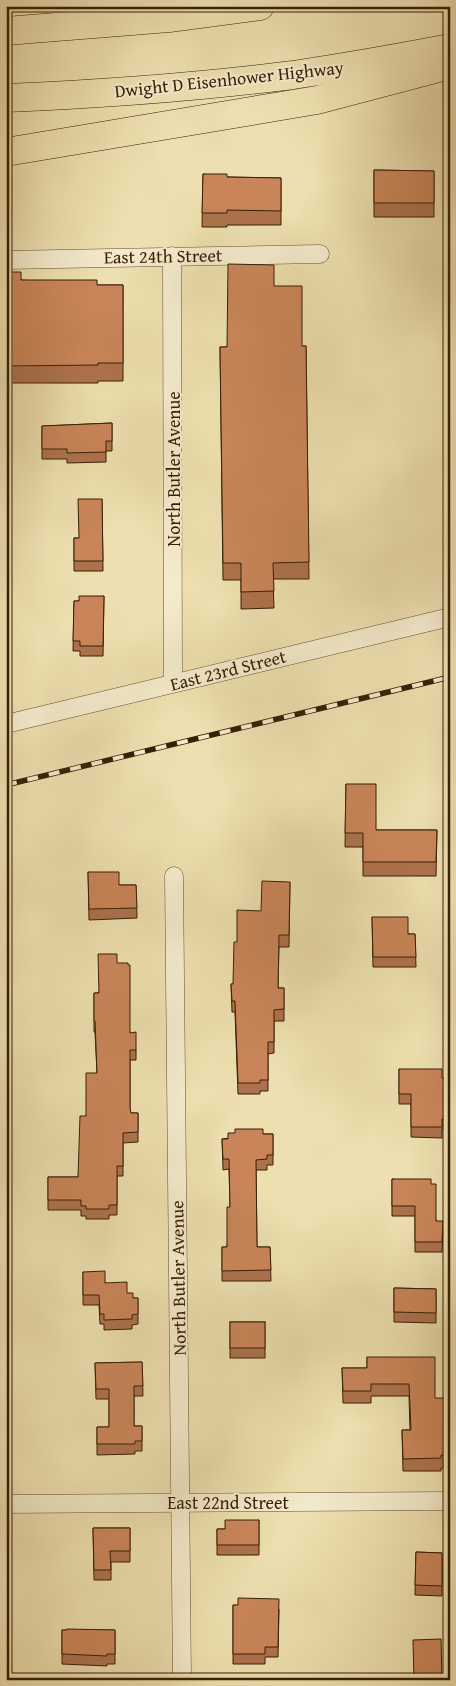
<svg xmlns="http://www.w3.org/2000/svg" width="456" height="1686" viewBox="0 0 456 1686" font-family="'Gentium Book Plus',serif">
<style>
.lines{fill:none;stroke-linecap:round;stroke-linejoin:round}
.street-casing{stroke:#654f30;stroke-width:19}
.highway-casing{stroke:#381f05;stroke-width:29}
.street{stroke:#f3eacb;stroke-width:18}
.highway{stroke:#eddfaf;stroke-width:28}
.rail-casing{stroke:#381f05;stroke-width:5.5}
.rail{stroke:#f3eacb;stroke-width:4;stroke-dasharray:11;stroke-linecap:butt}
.wall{fill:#ad724d;stroke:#381f05}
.building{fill:#c98559;stroke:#381f05}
.labels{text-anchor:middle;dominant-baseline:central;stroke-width:4;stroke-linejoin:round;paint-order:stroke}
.street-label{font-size:18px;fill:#381f05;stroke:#f3eacb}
</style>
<rect width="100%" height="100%" fill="#eddfaf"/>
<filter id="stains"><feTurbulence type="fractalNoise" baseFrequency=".004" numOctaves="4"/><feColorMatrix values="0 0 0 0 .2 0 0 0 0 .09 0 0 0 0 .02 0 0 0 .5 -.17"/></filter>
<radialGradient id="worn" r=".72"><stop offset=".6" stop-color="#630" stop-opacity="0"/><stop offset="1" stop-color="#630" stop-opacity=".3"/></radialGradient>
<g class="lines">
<g class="street-casing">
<g id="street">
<path d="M172,256L173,683"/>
<path d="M6,260L320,254"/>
<path d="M6,724L450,617"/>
<path d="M174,876L182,1680"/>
<path d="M6,1504L450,1501"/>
</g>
</g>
<g class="highway-casing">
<g id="highway">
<path d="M6,31L169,18L260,6"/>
<path d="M6,98C102,94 198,87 293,75C346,67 398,58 450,48"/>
<path d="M6,152L317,100L450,65"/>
</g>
</g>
<use href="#street" class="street"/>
<use href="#highway" class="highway"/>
<g class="rail-casing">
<path id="rail" d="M6,785L450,677"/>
</g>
<use href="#rail" class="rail"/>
</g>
<g class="wall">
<path d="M374,170L434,171V217H374Z"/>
<path d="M203,174L227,177L281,178V225H227V227H202Z"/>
<path d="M6,272L21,280L97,285H123V381H98V383H6Z"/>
<path d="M274,286L302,346H306L309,579H273L274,608L241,609V580H223L220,347H227Z"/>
<path d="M112,423V451H106V462L67,463V459H42V426Z"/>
<path d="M102,499L103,571H74V538H79Z"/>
<path d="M104,596L103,656H80V651H73L74,601H79Z"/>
<path d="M346,784L376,830H437L436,876H363V847H345Z"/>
<path d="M88,872L119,885H136L137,918L89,920Z"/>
<path d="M290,882L289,947H279L278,988H284V1021H274V1053L268,1054V1091H260V1094H238L235,1012H232L231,984H233L261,911Z"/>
<path d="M372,917L408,934H415L416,967H373Z"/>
<path d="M117,963L130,1033L136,1050V1060H130V1109L131,1113H138V1142L123,1143V1176H117V1215H109V1219H86V1216H81V1210H48V1177H78L86,1116L97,1073L95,1032H94V993H98Z"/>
<path d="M399,1069L442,1078L450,1114V1129H442V1138L411,1137V1104H399Z"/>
<path d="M263,1134H273V1165H267V1170H256L257,1247H270L271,1281H222V1247H227L230,1207L229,1169L223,1170L222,1139Z"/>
<path d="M392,1179L431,1184L436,1221L443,1231L442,1252H415V1216H392Z"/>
<path d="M83,1272L127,1293L133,1298H138V1324L132,1325V1329L104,1330V1324H100L99,1305H83Z"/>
<path d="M394,1288L436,1289V1323L394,1322Z"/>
<rect x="230" y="1322" width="35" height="36"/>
<path d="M367,1357L435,1398L448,1455V1468H441V1471H403L402,1430H410L409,1396H371V1403H343L342,1368H367Z"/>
<path d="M142,1362L143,1396H134V1426H142V1451H135V1454L97,1455V1427H109V1399H96L95,1363Z"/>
<path d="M259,1520V1555H217V1529H225Z"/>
<path d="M93,1528H130V1562H111V1580H94Z"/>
<path d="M416,1552L442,1553V1596L415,1595Z"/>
<path d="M233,1605L279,1609L278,1657H265V1664H233Z"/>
<path d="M62,1630H115V1664H107V1666L62,1664Z"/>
</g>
<g class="building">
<path d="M374,170L434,171V203H374Z"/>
<path d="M203,174H227V177L281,178V211L227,210V213H202Z"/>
<path d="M228,264L274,265V286H302V346H306L309,562L273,563L274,591L241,592V563H223L220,347H227Z"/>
<path d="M6,272H21V280H97V285H123V363H98V365L6,366Z"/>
<path d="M112,423V441H106V452L67,453V449H42V426Z"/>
<path d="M78,499H102L103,561H74V538H79Z"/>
<path d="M79,596H104L103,646H80V641H73L74,601H79Z"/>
<path d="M346,784H376V830H437L436,862H363V833H345Z"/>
<path d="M88,872H119V885H136L137,908L89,909Z"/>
<path d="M262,881L290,882L289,935H279L278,988H284V1009L274,1010V1042H268V1080H260V1083H238L235,1001H232L231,984H233L234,942H237V910L261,911Z"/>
<path d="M372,917H408V934H415L416,957H373Z"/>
<path d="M98,954H117V963H128V965H130V1033L136,1032V1050H130V1109L131,1113H138V1132L123,1133V1166H117V1205H109V1209H86V1206H81V1200H48V1177H78L80,1116H86V1073H97L95,1021H94V993H99Z"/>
<path d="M399,1069H442V1078H449L450,1119H442V1127H411V1094H399Z"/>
<path d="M235,1129H263V1134H273V1155H267V1159L256,1160L257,1247H270L271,1270L222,1271V1247H227V1207H230L229,1159H223L222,1139H228V1133H235Z"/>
<path d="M392,1179H431V1184H436V1221H443L442,1242H415V1206H392Z"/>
<path d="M105,1271V1283L127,1282V1293H133V1298H138V1314L132,1315V1319L104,1320V1314H100L99,1295H83V1272Z"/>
<path d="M394,1288L436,1289V1313L394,1312Z"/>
<rect x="230" y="1322" width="35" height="26"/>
<path d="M367,1357H435V1398H445L448,1455H441V1458L403,1459L402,1430H411L409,1384H371V1391H343L342,1368H367Z"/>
<path d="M142,1362L143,1386H134V1426H142V1441H135V1444H97V1427H109V1389H96L95,1363Z"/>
<path d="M225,1520H259V1545H217V1529H225Z"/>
<path d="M93,1528H130V1551H110L111,1570H94Z"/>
<path d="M416,1552L442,1553V1586L415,1585Z"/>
<path d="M238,1598L279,1599L278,1647H265V1654H233V1605H238Z"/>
<path d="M67,1629L115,1630V1654H107V1656L62,1654V1630H67Z"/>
<path d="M441,1639L442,1680H414L413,1640Z"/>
</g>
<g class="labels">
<g class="street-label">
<text transform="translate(229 79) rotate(-6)">Dwight D Eisenhower Highway</text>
<text transform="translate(163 256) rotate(-1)">East 24th Street</text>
<text transform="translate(173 469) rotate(-90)">North Butler Avenue</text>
<text transform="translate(228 670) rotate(-14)">East 23rd Street</text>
<text transform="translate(178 1278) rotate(-91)">North Butler Avenue</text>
<text x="228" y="1502">East 22nd Street</text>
</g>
</g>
<rect width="456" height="1686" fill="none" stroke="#eddfaf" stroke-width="25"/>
<rect x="8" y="8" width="441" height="1671" fill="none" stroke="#381f05" stroke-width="2.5"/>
<rect x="12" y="12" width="431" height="1661" fill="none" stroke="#381f05"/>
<rect width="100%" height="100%" filter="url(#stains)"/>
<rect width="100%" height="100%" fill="url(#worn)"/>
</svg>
